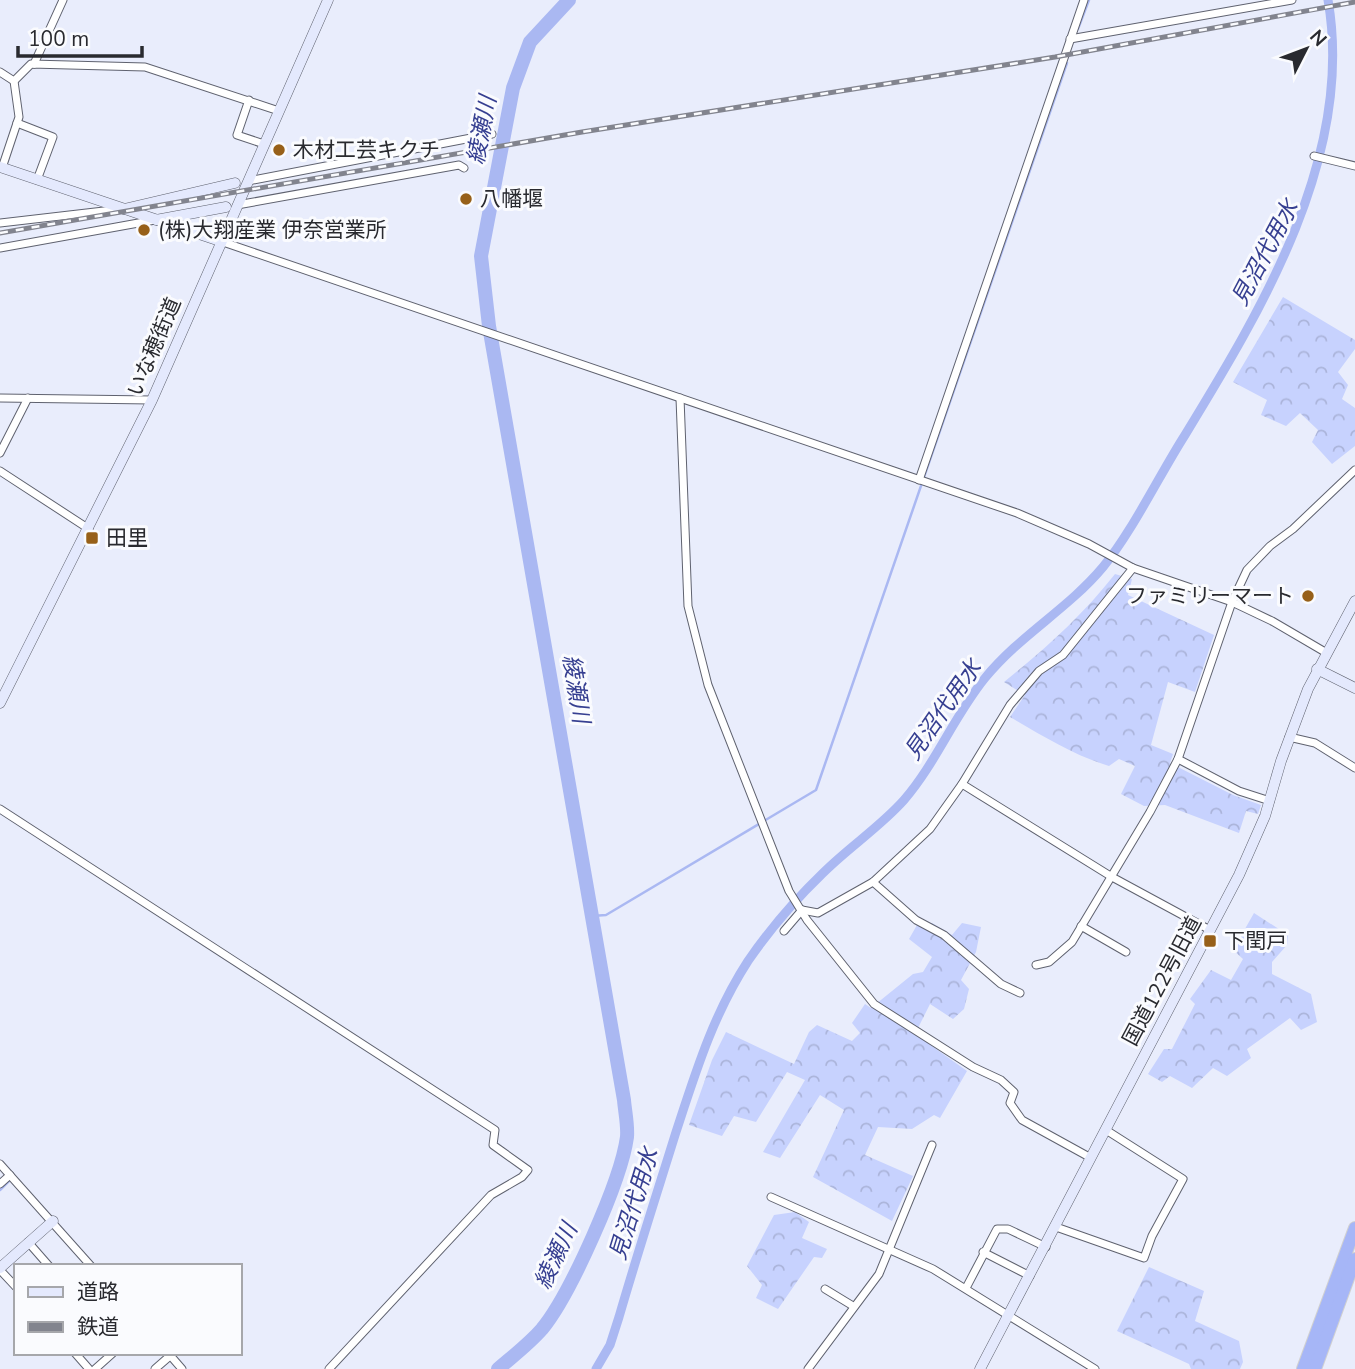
<svg xmlns="http://www.w3.org/2000/svg" width="1355" height="1369" viewBox="0 0 1355 1369" font-family="'Nunito Sans','Noto Sans JP',sans-serif">
<style>
.forest{fill:url(#forest-crowns)}
.lines{fill:none;stroke-linecap:round;stroke-linejoin:round}
.stream{stroke:#aab8f2;stroke-width:2.5}
.canal{stroke:#aab8f2;stroke-width:9}
.river{stroke:#aab8f2;stroke-width:14}
.street-casing{stroke:#5f626f;stroke-width:9}
.secondary-casing{stroke:#5f626f;stroke-width:11}
.highway-casing{stroke:#d0d0d1;stroke-width:14}
.street{stroke:#fff;stroke-width:7}
.secondary{stroke:#e4e9fd;stroke-width:10}
.highway{stroke:#a6b6f7;stroke-width:12}
.rail-casing{stroke:#82848e;stroke-width:5}
.rail{stroke:#fafbfe;stroke-width:2.5;stroke-dasharray:8;stroke-linecap:butt}
.poi-dot{fill:#976019;stroke:#fafbfe;stroke-width:2.5}
.labels{text-anchor:middle;dominant-baseline:central;stroke-width:6;stroke-linejoin:round;paint-order:stroke}
.poi-label{font-size:21px;fill:#292a2f;stroke:#fafbfe;text-anchor:start}
.street-label{font-size:21px;fill:#292a2f;stroke:#fafbfe}
.water-label{font-size:23px;font-style:italic;fill:#363f91;stroke:#fafbfe}
</style>
<defs>
<pattern id="forest-crowns" width="20" height="18" patternUnits="userSpaceOnUse" patternTransform="scale(1.75)"><rect width="20" height="18" fill="#c7d2fe"/><path d="M2 6a3 3 0 1 1 6 0M12 15a3 3 0 1 1 6 0" fill="none" stroke="#abb4da"/></pattern>
</defs>
<rect width="100%" height="100%" fill="#e9edfc"/>
<g class="forest">
<path d="M1283,297L1355,340V349L1338,372L1348,385L1342,399L1355,408V446L1332,464L1312,442L1318,430L1300,413L1286,426L1261,415L1267,400L1233,382Z"/>
<path d="M1115,574L1132,579L1128,595L1214,635L1195,692L1168,682L1151,745L1173,754L1170,763L1233,795L1261,805L1258,814L1246,811L1239,833L1165,805L1144,806L1121,794L1135,766L1119,759L1109,766C1073,755 1043,736 1010,717L1025,695L1004,682C1045,649 1082,616 1115,574Z"/>
<path d="M1254,913L1288,935L1287,945L1272,962V974L1311,994L1317,1022L1301,1030L1290,1018L1247,1049L1251,1058L1227,1076L1213,1068L1192,1088L1170,1076L1162,1082L1148,1074L1164,1049H1172L1195,1004L1190,999L1211,970L1231,980L1243,959L1233,950Z"/>
<path d="M932,923L952,935L962,923L981,927L976,952L961,980L969,989L964,1009L953,1019L930,1004L915,1034L967,1071L940,1118L934,1115L912,1129L878,1127L865,1155L913,1176L892,1221L813,1177L844,1110L820,1095L780,1158L763,1152L805,1080L787,1072L756,1122L734,1116L722,1136L689,1125L712,1060L726,1032L794,1064L809,1032L817,1025L852,1041L860,1033L852,1023L865,1004L871,1008L913,974L923,972L932,957L909,939L917,925Z"/>
<path d="M795,1212L809,1222L802,1238L827,1249L822,1258L814,1257L778,1309L756,1298L762,1285L747,1266L774,1215Z"/>
<path d="M1149,1267L1204,1291L1195,1321L1239,1341L1243,1362L1240,1369H1191L1189,1364L1117,1331Z"/>
</g>
<g class="lines">
<g class="stream">
<path d="M1078,29L1089,0"/>
<path d="M592,916L606,915L816,790L1067,63"/>
<path d="M0,1190L9,1181"/>
</g>
<path class="canal" d="M596,1369L610,1345L619,1317C637,1255 657,1193 676,1132C696,1071 713,1015 748,961C770,929 796,899 823,873C849,847 880,827 904,800C936,763 954,716 985,678C1020,635 1068,609 1103,567C1132,532 1160,474 1185,435C1262,309 1355,155 1328,0"/>
<path class="river" d="M498,1369C513,1356 529,1344 542,1329C570,1295 621,1181 627,1137C628,1125 625,1112 624,1100L489,326L481,256L513,88L530,42L569,0"/>
<g class="street-casing">
<g id="street">
<path d="M1070,39L1292,0"/>
<path d="M34,64L63,0"/>
<path d="M0,72L14,81L31,64L145,67L279,111"/>
<path d="M249,100L237,135L264,144"/>
<path d="M17,123L53,137L37,180"/>
<path d="M1314,156L1355,166"/>
<path d="M2,168L19,117L14,81"/>
<path d="M248,181L492,134"/>
<path d="M237,205L459,165L464,168"/>
<path d="M0,223L121,209"/>
<path d="M220,241L1017,513L1089,544L1133,568L1232,602L1272,621L1325,652"/>
<path d="M0,248L155,220"/>
<path d="M0,398L152,400"/>
<path d="M680,398L688,606L708,685L789,891L807,920L874,1004L973,1067L1001,1080L1014,1092L1010,1103L1022,1120L1091,1158"/>
<path d="M0,453L28,398"/>
<path d="M0,471L89,529"/>
<path d="M919,480L1084,0"/>
<path d="M1289,737L1315,743L1355,768"/>
<path d="M1178,759L1239,791L1270,801"/>
<path d="M962,784L1112,877L1210,930"/>
<path d="M0,809L495,1130L493,1145L528,1170L522,1177L491,1195L329,1369"/>
<path d="M873,882L916,920L944,935L1001,984L1020,993"/>
<path d="M802,910L818,913L873,882L930,829L962,784L1010,705L1039,671L1063,655L1133,568"/>
<path d="M1081,926L1126,952"/>
<path d="M784,931L802,910"/>
<path d="M1036,965L1049,962L1072,942L1150,812L1178,759L1232,602L1247,570L1270,546L1293,529L1355,470"/>
<path d="M0,1164L91,1266"/>
<path d="M0,1184L10,1175"/>
<path d="M771,1197L933,1269L1095,1369"/>
<path d="M1056,1227L1144,1258L1152,1236L1183,1179L1106,1130"/>
<path d="M28,1242L49,1266"/>
<path d="M983,1252L1030,1276"/>
<path d="M0,1270L16,1287"/>
<path d="M966,1288L997,1229H1008L1046,1247"/>
<path d="M825,1289L853,1306"/>
<path d="M75,1353L89,1369"/>
<path d="M169,1354L182,1369"/>
<path d="M95,1369L113,1353"/>
<path d="M155,1369L171,1355"/>
<path d="M808,1369L879,1274L932,1145"/>
</g>
</g>
<g class="secondary-casing">
<g id="secondary">
<path d="M0,167L220,241"/>
<path d="M124,209L235,183"/>
<path d="M156,220L226,207"/>
<path d="M1317,669L1355,688"/>
<path d="M0,703L152,400L328,0"/>
<path d="M0,1268L53,1221"/>
<path d="M980,1369L1239,875L1265,816L1281,761L1308,689L1355,601"/>
</g>
</g>
<g class="highway-casing">
<g id="highway">
<path d="M1303,1369L1355,1228"/>
<path d="M1315,1369L1355,1259"/>
</g>
</g>
<use href="#street" class="street"/>
<use href="#secondary" class="secondary"/>
<use href="#highway" class="highway"/>
<g class="rail-casing">
<path id="rail" d="M0,233L582,132L1055,57L1355,2"/>
</g>
<use href="#rail" class="rail"/>
</g>
<g class="poi-dot">
<circle cx="279" cy="150" r="7"/>
<circle cx="466" cy="199" r="7"/>
<circle cx="144" cy="230" r="7"/>
<rect x="85" y="531" width="14" height="14" rx="3.5"/>
<circle cx="1308" cy="596" r="7"/>
<rect x="1203" y="934" width="14" height="14" rx="3.5"/>
</g>
<g class="labels">
<g class="poi-label">
<text x="293" y="150">木材工芸キクチ</text>
<text x="480" y="199">八幡堰</text>
<text x="158" y="230">(株)大翔産業 伊奈営業所</text>
<text x="106" y="538">田里</text>
<text x="1294" y="596" text-anchor="end">ファミリーマート</text>
<text x="1224" y="941">下閏戸</text>
</g>
<g class="street-label">
<text transform="translate(154 347) rotate(-67)">いな穂街道</text>
<text transform="translate(1162 981) rotate(-62)">国道122号旧道</text>
</g>
<g class="water-label">
<text transform="translate(482 130) rotate(-79)">綾瀬川</text>
<text transform="translate(1265 253) rotate(-62)">見沼代用水</text>
<text transform="translate(576 689) rotate(81)">綾瀬川</text>
<text transform="translate(943 710) rotate(-55)">見沼代用水</text>
<text transform="translate(634 1204) rotate(-73)">見沼代用水</text>
<text transform="translate(556 1256) rotate(-65)">綾瀬川</text>
</g>
</g>
<rect x="14" y="1264" width="228" height="91" fill="#fafbfe" stroke="#a6a7ab" stroke-width="2"/>
<rect x="28" y="1287" width="35" height="10" fill="#e4e9fd" stroke="#a6a7ab" stroke-width="2"/>
<text x="77" y="1299" font-size="21" fill="#292a2f">道路</text>
<rect x="28" y="1322" width="35" height="10" fill="#82848e" stroke="#a6a7ab" stroke-width="2"/>
<text x="77" y="1334" font-size="21" fill="#292a2f">鉄道</text>
<g transform="translate(1306 49) rotate(48)" stroke="#fafbfe" stroke-width="5" paint-order="stroke">
<path d="M0-5L12 26L0 18L-12 26Z" fill="#292a2f"/>
<text y="-10" font-size="19" font-weight="bold" text-anchor="middle" fill="#292a2f">N</text>
</g>
<path d="M18 46v10h124v-10" fill="none" stroke="#292a2f" stroke-width="3.5"/>
<text x="28" y="46" font-size="21" fill="#292a2f" stroke="#fafbfe" stroke-width="5" paint-order="stroke">100 m</text>
</svg>
